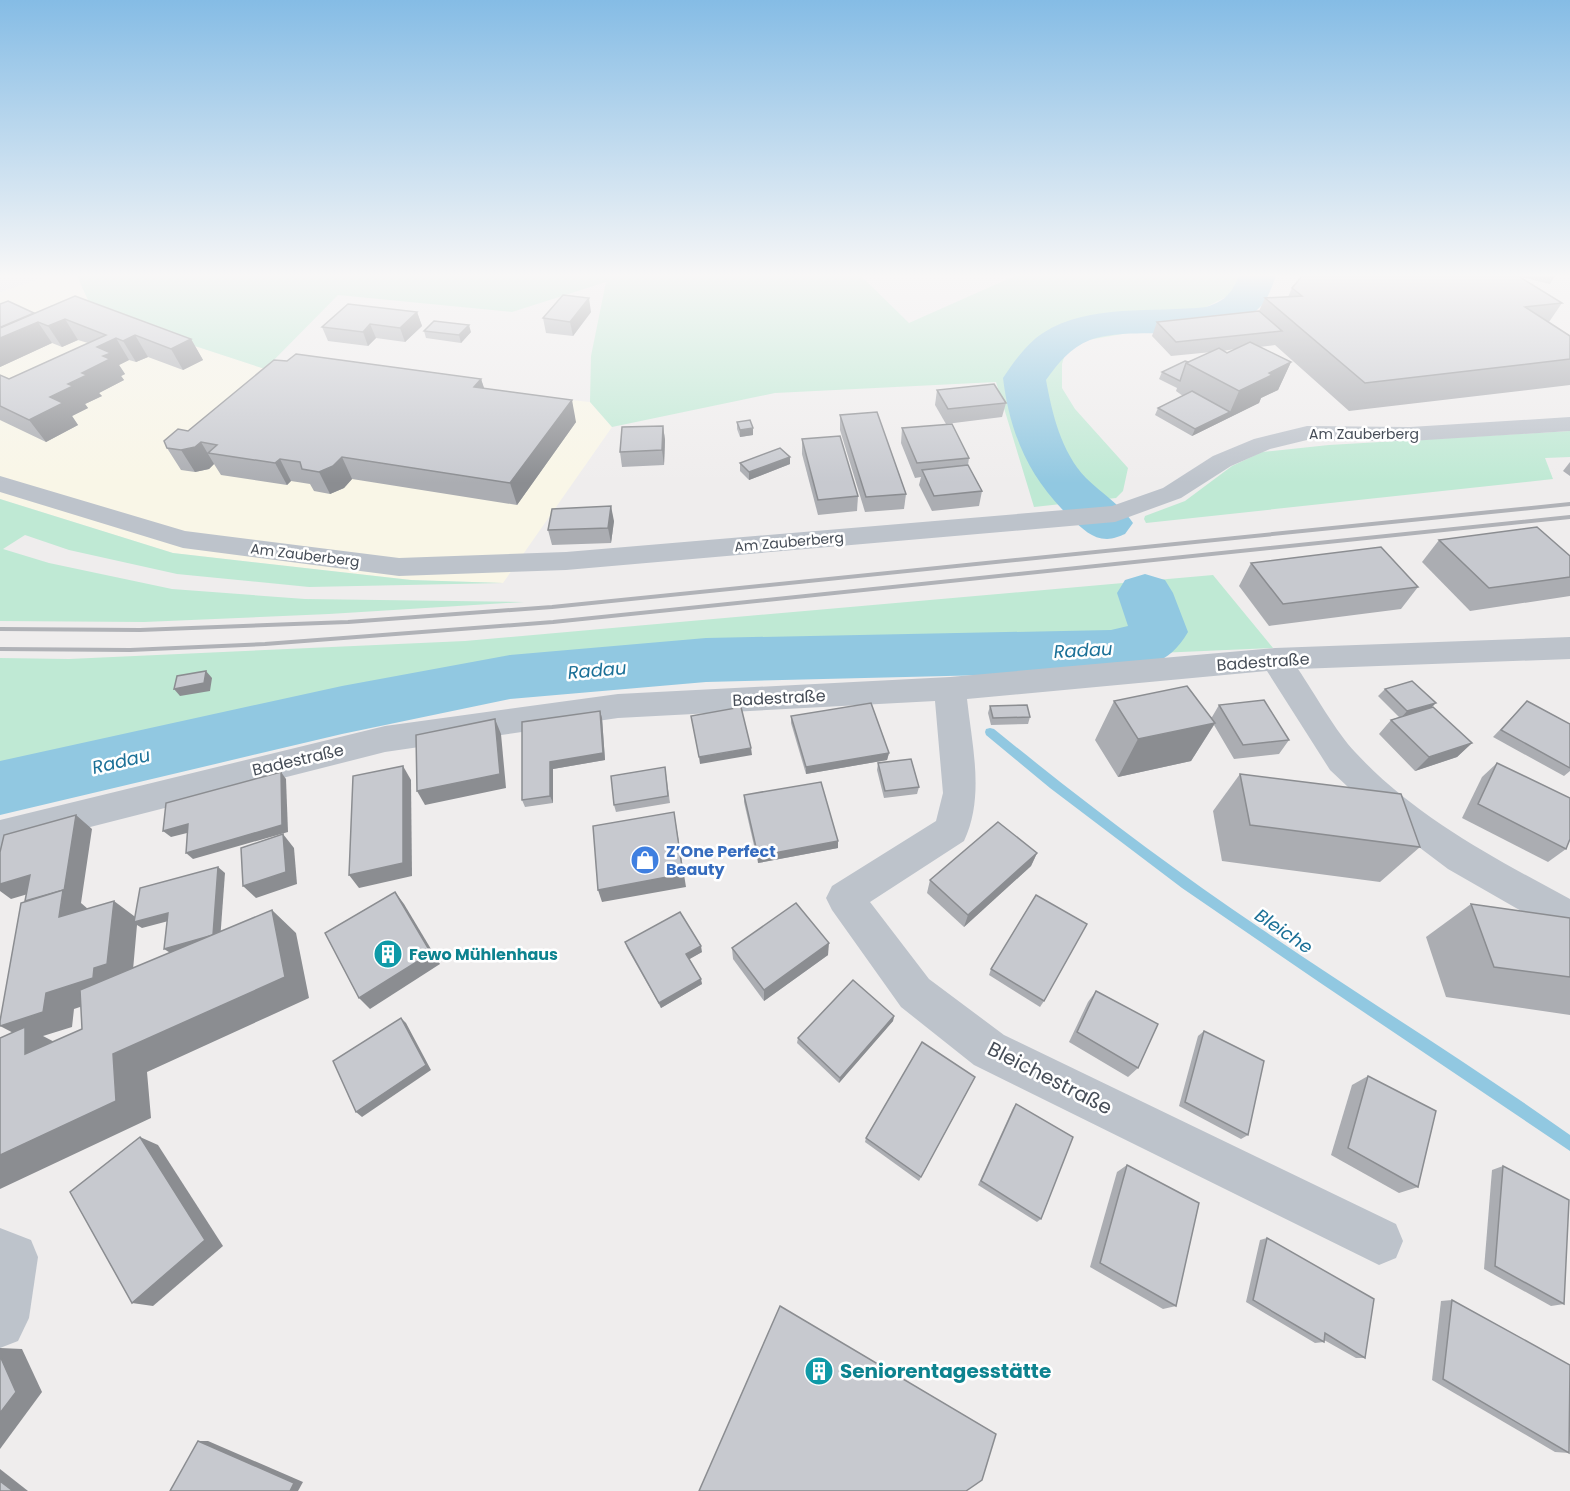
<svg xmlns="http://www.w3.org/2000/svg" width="1570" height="1491" viewBox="0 0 1570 1491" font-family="Poppins,sans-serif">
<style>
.commercial{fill:#f9f6e7}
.green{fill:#bfe9d4}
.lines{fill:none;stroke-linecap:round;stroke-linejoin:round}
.stream{fill:#91c8e1;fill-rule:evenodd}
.river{fill:#91c8e1;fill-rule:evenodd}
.street{fill:#bdc3cb;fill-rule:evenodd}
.rail{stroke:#b0b2b7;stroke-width:4}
.wall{fill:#abadb2;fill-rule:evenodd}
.shaded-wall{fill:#8b8d91}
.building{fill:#c7c9cf;stroke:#8b8d91;stroke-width:1.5}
.labels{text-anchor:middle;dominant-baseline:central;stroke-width:5;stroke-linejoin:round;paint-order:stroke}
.far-street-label{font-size:14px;fill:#474e58;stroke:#fff}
.street-label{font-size:16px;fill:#474e58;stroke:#fff}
.shop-label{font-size:16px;font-weight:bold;fill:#366cbe;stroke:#fff;text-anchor:start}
.culture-label{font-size:16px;font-weight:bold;fill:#0d838f;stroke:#fff;text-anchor:start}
.water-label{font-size:18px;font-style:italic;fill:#1b7097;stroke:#fff}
.near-street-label{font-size:20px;fill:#474e58;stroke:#fff}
.near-culture-label{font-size:20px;font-weight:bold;fill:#0d838f;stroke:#fff;text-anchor:start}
</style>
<rect width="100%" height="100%" fill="#efeded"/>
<path class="commercial" d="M56,274H76L94,313L265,369L590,402L612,427L503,583L411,580L173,553L0,499V292Z"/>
<g class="green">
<path d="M76,274H859L909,323L1019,274H1283L1261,279L1169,326L1082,341L1066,351L1062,364V388L1075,409L1128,468L1123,491L1116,498L1034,507L996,382L775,393L612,427L590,402L591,356L606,282L512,312L338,295L265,369L94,313Z"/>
<path d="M1570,431V457L1545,458L1553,479L1146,523L1144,519L1145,516L1185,501L1232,466L1262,452L1329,445Z"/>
<path d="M0,499L173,553L411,580L503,583L309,587L177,574L69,550L25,535L3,549L49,563L172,589L305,599L524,602L329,614L144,622L0,621Z"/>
<path d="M1213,575L1273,648L651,675L439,700L0,805V658L69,659L465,641Z"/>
</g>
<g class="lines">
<path class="stream" d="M990,728L994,729C1080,799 1168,866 1260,928C1362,998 1469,1063 1570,1135V1151L1319,982L1182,888L1050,788L986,735L985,732L986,729Z"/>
<g class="river">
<path d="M1241,274H1277C1272,285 1269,298 1260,307C1221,349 1137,323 1090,340C1070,348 1058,363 1046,380C1052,413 1061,452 1086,478C1101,493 1121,505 1133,523L1125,534C1120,536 1113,539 1107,539C1092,539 1082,528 1072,519C1030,480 1010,435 1003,378C1013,363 1027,343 1043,333C1089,303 1154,313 1206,307C1228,300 1230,293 1241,274Z"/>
<path d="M1145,574L1165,580L1173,593L1188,632C1167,667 1148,664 1111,672L706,682L510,699L342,734L0,815V761L342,686L510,655L706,638L1111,630L1128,626L1117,593L1125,580Z"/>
</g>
<g class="street">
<path d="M1570,417V431L1410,441L1307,440L1270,449L1231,466L1181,498L1115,522L566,570L399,576L183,548L0,492V476L185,531L399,558L566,552L1112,506L1163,488L1213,456L1254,439L1307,426L1410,427Z"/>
<path d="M1570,637V659L1298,669C1315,694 1336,732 1355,752C1415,817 1494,858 1570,899V936L1556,931L1448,869L1383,820L1330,770L1267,671L967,699C972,746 985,796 964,841L870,902L929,979L1004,1035L1396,1224L1403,1241L1396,1258L1379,1265L974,1065L901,1007L832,910L826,898L832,886L936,821L943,793L935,701L618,718L385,752L0,850V820L385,726L618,694L950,677L1275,648Z"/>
<path d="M0,1228L31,1240L38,1257L29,1318L18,1341L0,1348Z"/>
</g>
<g class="rail">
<path d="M0,629L140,630L348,622L552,607L1570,504"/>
<path d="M0,649L130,650L265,644L553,622L1570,517"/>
</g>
</g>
<g class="wall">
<path d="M1304,274H1556L1550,284L1517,276L1562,303L1549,322L1570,336V385L1349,411L1275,345L1259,347L1291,362L1278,390L1261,398L1259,403L1192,436L1155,415L1158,408L1183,396L1176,391L1177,388L1159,379L1162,372L1188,362L1212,352L1171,356L1152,336L1157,322L1259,311L1265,298L1288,297L1292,288ZM1235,349L1227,353L1223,351Z"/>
<path d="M0,304L34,313L191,339L203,360L183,370L148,357L136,362L129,360L119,365L125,374L121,376L124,380L99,393L102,396L85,404L88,408L72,416L78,425L46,442L0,420V375L9,379L88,343L78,340L62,347L52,343L0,367Z"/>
<path d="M417,312L422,326L405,342L376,338L368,346L328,341L322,327Z"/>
<path d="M591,312L573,336L546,333L543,318Z"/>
<path d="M424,331L471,332L461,343L426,338Z"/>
<path d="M287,361L481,379L484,388L576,422L517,505L352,479L344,488L330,494L314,491L310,484L291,481L287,485L221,475L214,464L209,469L195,472L181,470L167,448L188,431Z"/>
<path d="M937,390L1006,403L1002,417L946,424L935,405Z"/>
<path d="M840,415L906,494L904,509L865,512L840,430Z"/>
<path d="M737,422L753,435L740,437L737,429Z"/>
<path d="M663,426L665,440L664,465L622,467L620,452Z"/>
<path d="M902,428L969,458L968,465L982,491L979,506L932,511L919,485L921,477L915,478L901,443Z"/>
<path d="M802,439L858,496L857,511L818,515L802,454Z"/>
<path d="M790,457V464L749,480L740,471V463Z"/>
<path d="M1570,462V476L1563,471Z"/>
<path d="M614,521L611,543L552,545L548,530Z"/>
<path d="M1439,540L1570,556V596L1470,611L1422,562Z"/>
<path d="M1251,563L1418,587L1401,609L1269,626L1239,586Z"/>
<path d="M1385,689L1432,707L1472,743L1457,757L1415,771L1379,734L1391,720L1399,717L1378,696Z"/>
<path d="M1114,701L1212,717L1219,705L1289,740L1279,754L1234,759L1214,725L1191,761L1118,777L1095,740Z"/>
<path d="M1527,701L1570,724V771L1564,776L1493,737Z"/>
<path d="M990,706L1030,717L1028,724L991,725L988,713Z"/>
<path d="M600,711L602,718L605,760L553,769V803L525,807L522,800Z"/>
<path d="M791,716L889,753L887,760L806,774L791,723Z"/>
<path d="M878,763L919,787L917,794L884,798L877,770Z"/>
<path d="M1497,763L1566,849L1548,862L1462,818L1482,777Z"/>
<path d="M666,774L670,803L616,812L614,805Z"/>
<path d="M1240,774L1420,847L1380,882L1222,861L1213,811Z"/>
<path d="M744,795L838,848L758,863L744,802Z"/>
<path d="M1037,853L1031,866L964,927L927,893L930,880Z"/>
<path d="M1471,904L1570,918V1015L1446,997L1426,937Z"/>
<path d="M625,942L702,952L689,959L702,984L661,1008L627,948Z"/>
<path d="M732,948L828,955L764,1001L733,959Z"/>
<path d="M991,969L1044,1001L1040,1007L989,975Z"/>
<path d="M1096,991L1138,1068L1128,1077L1069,1042L1088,1002Z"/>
<path d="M894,1016L893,1021L839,1083L797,1043L798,1038Z"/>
<path d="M1204,1031L1248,1135L1241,1139L1179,1106L1198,1036Z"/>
<path d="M1368,1076L1418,1187L1399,1193L1331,1155L1352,1085Z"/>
<path d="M975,1077L919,1181L865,1142L866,1138Z"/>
<path d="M1016,1104L1041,1219L1037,1222L978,1185L1013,1108Z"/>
<path d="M1127,1165L1176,1306L1163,1309L1090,1267L1117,1172Z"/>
<path d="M1503,1166L1564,1304L1551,1306L1484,1269L1492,1170Z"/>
<path d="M1267,1238L1365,1358H1356L1324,1340V1342L1315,1343L1246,1302L1260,1240Z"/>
<path d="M1452,1300L1569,1453L1555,1452L1432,1380L1441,1301Z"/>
</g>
<g class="shaded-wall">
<path d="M589,298L591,312L573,336L570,322Z"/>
<path d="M417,312L422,326L405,342L400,328Z"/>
<path d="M65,319L78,340L62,347L48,326Z"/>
<path d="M38,322L52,343L0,367V338Z"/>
<path d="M370,324L376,338L368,346L363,332Z"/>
<path d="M469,325L471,332L461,343L459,335Z"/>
<path d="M135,335L148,357L136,362L123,341Z"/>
<path d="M116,338L129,360L119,365L125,374L121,376L124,380L99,393L102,396L85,404L88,408L72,416L78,425L46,442L29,420L50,397L82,373L97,347Z"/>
<path d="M191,339L203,360L183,370L171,349Z"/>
<path d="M1291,362L1278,390L1261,398L1259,403L1192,436L1195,429L1230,412L1239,391L1269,373Z"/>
<path d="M481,379L488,400L474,387Z"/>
<path d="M572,400L576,422L517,505L510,483Z"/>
<path d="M663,426L665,440L664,465L662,450Z"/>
<path d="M753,428V435L740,437V430Z"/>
<path d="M201,442L214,464L209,469L195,472L181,450Z"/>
<path d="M342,457L352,479L344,488L330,494L319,472Z"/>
<path d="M790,457V464L749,480V472Z"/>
<path d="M280,459L291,481L287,485L275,463Z"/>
<path d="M611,506L614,521L611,543L608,528Z"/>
<path d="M206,671L212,678L210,691L180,696L174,689Z"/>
<path d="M1436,703L1429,710L1401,718L1407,711Z"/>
<path d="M600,711L602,718L605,760L553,769V803L550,796V762Z"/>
<path d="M495,719L501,734L506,788L425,805L417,791Z"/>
<path d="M1215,723L1191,761L1118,777L1138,739Z"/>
<path d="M1472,743L1457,757L1415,771L1429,757Z"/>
<path d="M751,748L752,755L700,764L699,757Z"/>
<path d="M889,753L887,760L806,774V767Z"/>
<path d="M403,766L411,780L412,876L359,888L349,875Z"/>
<path d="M281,772L286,779L288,832L193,859L186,853Z"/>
<path d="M674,812L686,887L602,902L598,890Z"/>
<path d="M76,815L92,829L81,903L88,909L59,917L63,890Z"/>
<path d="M188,824L195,831L171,837L163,831Z"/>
<path d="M283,834L294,848L297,884L256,898L243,886Z"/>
<path d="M838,841V848L758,863V856Z"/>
<path d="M1037,853L1031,866L964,927L968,915Z"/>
<path d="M218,867L225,873L220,941L172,954L164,949Z"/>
<path d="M30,875L48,888L11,899L0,891V884Z"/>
<path d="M395,892L404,904L440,964L370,1009L359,998Z"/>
<path d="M114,901L138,919L168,913L176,919L142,928L137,925L132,981L119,994L74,1009L72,1027L43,1036L64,1047L25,1054V1039L0,1026L46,993L94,968Z"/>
<path d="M272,910L296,933L309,998L147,1072L151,1118L0,1189V1155Z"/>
<path d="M829,943L828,955L764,1001V990Z"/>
<path d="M701,946L702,952L688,960L686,954Z"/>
<path d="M701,979L702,984L661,1008L659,1003Z"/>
<path d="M894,1016L893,1021L839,1083L840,1078Z"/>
<path d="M401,1018L406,1023L431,1070L362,1117L356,1112Z"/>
<path d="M140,1137L158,1145L223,1246L153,1306L132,1303Z"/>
<path d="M0,1348L22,1349L42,1392L0,1449Z"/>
<path d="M198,1441H208L303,1482L298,1491H290Z"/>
<path d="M0,1469L28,1491H13L0,1481Z"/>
</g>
<g class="building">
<path d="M1304,274H1515L1562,303L1525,307L1570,336V359L1365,383L1265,298L1302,296L1292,288Z"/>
<path d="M563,295L589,298L570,322L543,318Z"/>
<path d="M75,296L191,339L171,349L135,335L123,341L116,338L97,347L111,353L103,356L110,359L82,373L87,375L68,384L73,386L50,397L63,403L29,420L0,406V375L9,379L106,335L65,319L48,326L38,322L0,338V328Z"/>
<path d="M8,301L34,313L1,327L0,326V304Z"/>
<path d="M348,304L417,312L400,328L370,324L363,332L322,327Z"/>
<path d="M1259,311L1282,331L1176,342L1157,322Z"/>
<path d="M434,321L469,325L459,335L424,331Z"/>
<path d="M1250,342L1291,362L1269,373L1272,375L1239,391L1186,363L1219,348L1227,353Z"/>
<path d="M296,354L481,379L474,387L572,400L510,483L342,457L333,466L319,472L302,469L300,462L280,459L275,463L208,453L217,445L201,442L195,447L181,450L167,448L164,441L178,429L188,431L274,360L287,361Z"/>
<path d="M1185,361L1188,362L1186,363L1180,381L1162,372Z"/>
<path d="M994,384L1006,403L948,409L937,390Z"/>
<path d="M1192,391L1230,412L1195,429L1158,408Z"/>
<path d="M877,412L906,494L866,497L840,415Z"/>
<path d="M750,420L753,428L740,430L737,422Z"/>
<path d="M952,424L969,458L917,463L902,428Z"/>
<path d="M663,426L662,450L620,452L622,427Z"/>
<path d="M840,436L858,496L818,500L802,439Z"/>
<path d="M780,448L790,457L749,472L740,463Z"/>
<path d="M968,465L982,491L934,496L922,470Z"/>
<path d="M611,506L608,528L548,530L552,509Z"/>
<path d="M1537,527L1570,556V577L1489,588L1439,540Z"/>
<path d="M1381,547L1418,587L1283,604L1251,563Z"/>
<path d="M206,671L204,683L174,689L177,676Z"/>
<path d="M1412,681L1436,703L1407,711L1385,689Z"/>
<path d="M1187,686L1215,723L1138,739L1114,701Z"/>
<path d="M1264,700L1289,740L1243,745L1219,705Z"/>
<path d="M1527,701L1570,724V768L1501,730Z"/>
<path d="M871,703L889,753L806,767L791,716Z"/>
<path d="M1027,705L1030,717L993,718L990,706Z"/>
<path d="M741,707L751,748L699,757L691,716Z"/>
<path d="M1433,707L1472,743L1429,757L1391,720Z"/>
<path d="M600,711L603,753L550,762V796L522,800V722Z"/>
<path d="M495,719L500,774L417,791L416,735Z"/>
<path d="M911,759L919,787L885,791L878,763Z"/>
<path d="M1497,763L1570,798V839L1566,849L1478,804Z"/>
<path d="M403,766V863L349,875L353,776Z"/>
<path d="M665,767L668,796L614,805L611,776Z"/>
<path d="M281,772L282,825L186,853L188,824L163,831L166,803Z"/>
<path d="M1240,774L1401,794L1420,847L1250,825Z"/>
<path d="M821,782L838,841L758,856L744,795Z"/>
<path d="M674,812L683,874L598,890L593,826Z"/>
<path d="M76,815L64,891L63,890L25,901L30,875L0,884V852L4,835Z"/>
<path d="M998,822L1037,853L968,915L930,880Z"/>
<path d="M283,834L286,872L243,886L241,848Z"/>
<path d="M218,867L213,935L164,949L168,913L134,922L140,888Z"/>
<path d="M63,890L59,917L114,901L107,964L94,968L93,978L46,993L43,1012L0,1026V1021L21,903Z"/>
<path d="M395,892L431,953L359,998L325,933Z"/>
<path d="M1036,895L1087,924L1044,1001L991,969Z"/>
<path d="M796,903L829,943L764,990L732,948Z"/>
<path d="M1471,904L1570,918V977L1494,967Z"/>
<path d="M272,910L285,977L113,1054L116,1101L0,1155V1038L25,1027V1054L82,1029L80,990Z"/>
<path d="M680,912L701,946L686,954L701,979L659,1003L625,942Z"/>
<path d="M853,980L894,1016L840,1078L798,1038Z"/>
<path d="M1096,991L1158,1024L1138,1068L1077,1032Z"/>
<path d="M401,1018L426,1065L356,1112L333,1061Z"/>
<path d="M1204,1031L1264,1061L1248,1135L1185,1102Z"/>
<path d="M922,1042L975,1077L921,1177L866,1138Z"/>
<path d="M1368,1076L1436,1111L1418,1187L1348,1148Z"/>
<path d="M1016,1104L1073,1137L1041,1219L981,1181Z"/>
<path d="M140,1137L205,1240L132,1303L70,1192Z"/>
<path d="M1127,1165L1199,1203L1176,1306L1100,1263Z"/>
<path d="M1503,1166L1569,1200L1564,1304L1495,1266Z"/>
<path d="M1267,1238L1374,1299L1365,1358L1325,1333L1324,1342L1253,1300Z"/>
<path d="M1452,1300L1570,1365L1569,1453L1443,1379Z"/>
<path d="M780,1306L996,1434L982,1480L966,1491H699Z"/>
<path d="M0,1356L16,1392L0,1413Z"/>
<path d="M198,1441L294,1483L290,1491H170Z"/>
<path d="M0,1481L13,1491H0Z"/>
</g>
<linearGradient id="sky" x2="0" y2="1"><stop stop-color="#85bce5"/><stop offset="0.57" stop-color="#f8f7f7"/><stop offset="1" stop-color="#f8f7f7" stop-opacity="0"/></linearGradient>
<rect width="1570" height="483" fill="url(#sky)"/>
<defs>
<g id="shop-disc" transform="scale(1.5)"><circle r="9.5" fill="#3f7fe0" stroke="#fff"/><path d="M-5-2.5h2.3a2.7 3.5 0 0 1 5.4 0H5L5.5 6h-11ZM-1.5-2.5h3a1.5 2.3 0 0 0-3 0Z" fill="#fff"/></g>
<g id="building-disc" transform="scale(1.5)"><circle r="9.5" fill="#0f9aa8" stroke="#fff"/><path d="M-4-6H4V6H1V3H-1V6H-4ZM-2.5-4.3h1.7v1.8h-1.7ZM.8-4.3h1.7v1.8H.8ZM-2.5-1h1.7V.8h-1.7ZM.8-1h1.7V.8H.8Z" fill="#fff"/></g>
</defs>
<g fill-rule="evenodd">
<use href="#shop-disc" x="645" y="860"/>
<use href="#building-disc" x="388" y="954"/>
<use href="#building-disc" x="819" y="1371"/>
</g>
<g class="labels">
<g class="far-street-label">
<text x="1364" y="434">Am Zauberberg</text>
<text transform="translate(789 542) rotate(-5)">Am Zauberberg</text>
<text transform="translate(305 555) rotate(7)">Am Zauberberg</text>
</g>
<g class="street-label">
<text transform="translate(1263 662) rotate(-4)">Badestraße</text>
<text transform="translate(779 698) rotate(-3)">Badestraße</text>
<text transform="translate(298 760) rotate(-13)">Badestraße</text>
</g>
<g class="shop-label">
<text x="666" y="851">Z’One Perfect<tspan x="666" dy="18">Beauty</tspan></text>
</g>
<g class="culture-label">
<text x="409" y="954">Fewo Mühlenhaus</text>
</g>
<g class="water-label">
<text transform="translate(1083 650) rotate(-3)">Radau</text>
<text transform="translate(597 670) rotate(-5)">Radau</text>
<text transform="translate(121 761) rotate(-13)">Radau</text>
<text transform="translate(1284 931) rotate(34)">Bleiche</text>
</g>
<g class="near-street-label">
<text transform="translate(1050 1078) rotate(27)">Bleichestraße</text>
</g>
<g class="near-culture-label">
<text x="840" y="1371">Seniorentagesstätte</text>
</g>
</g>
</svg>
